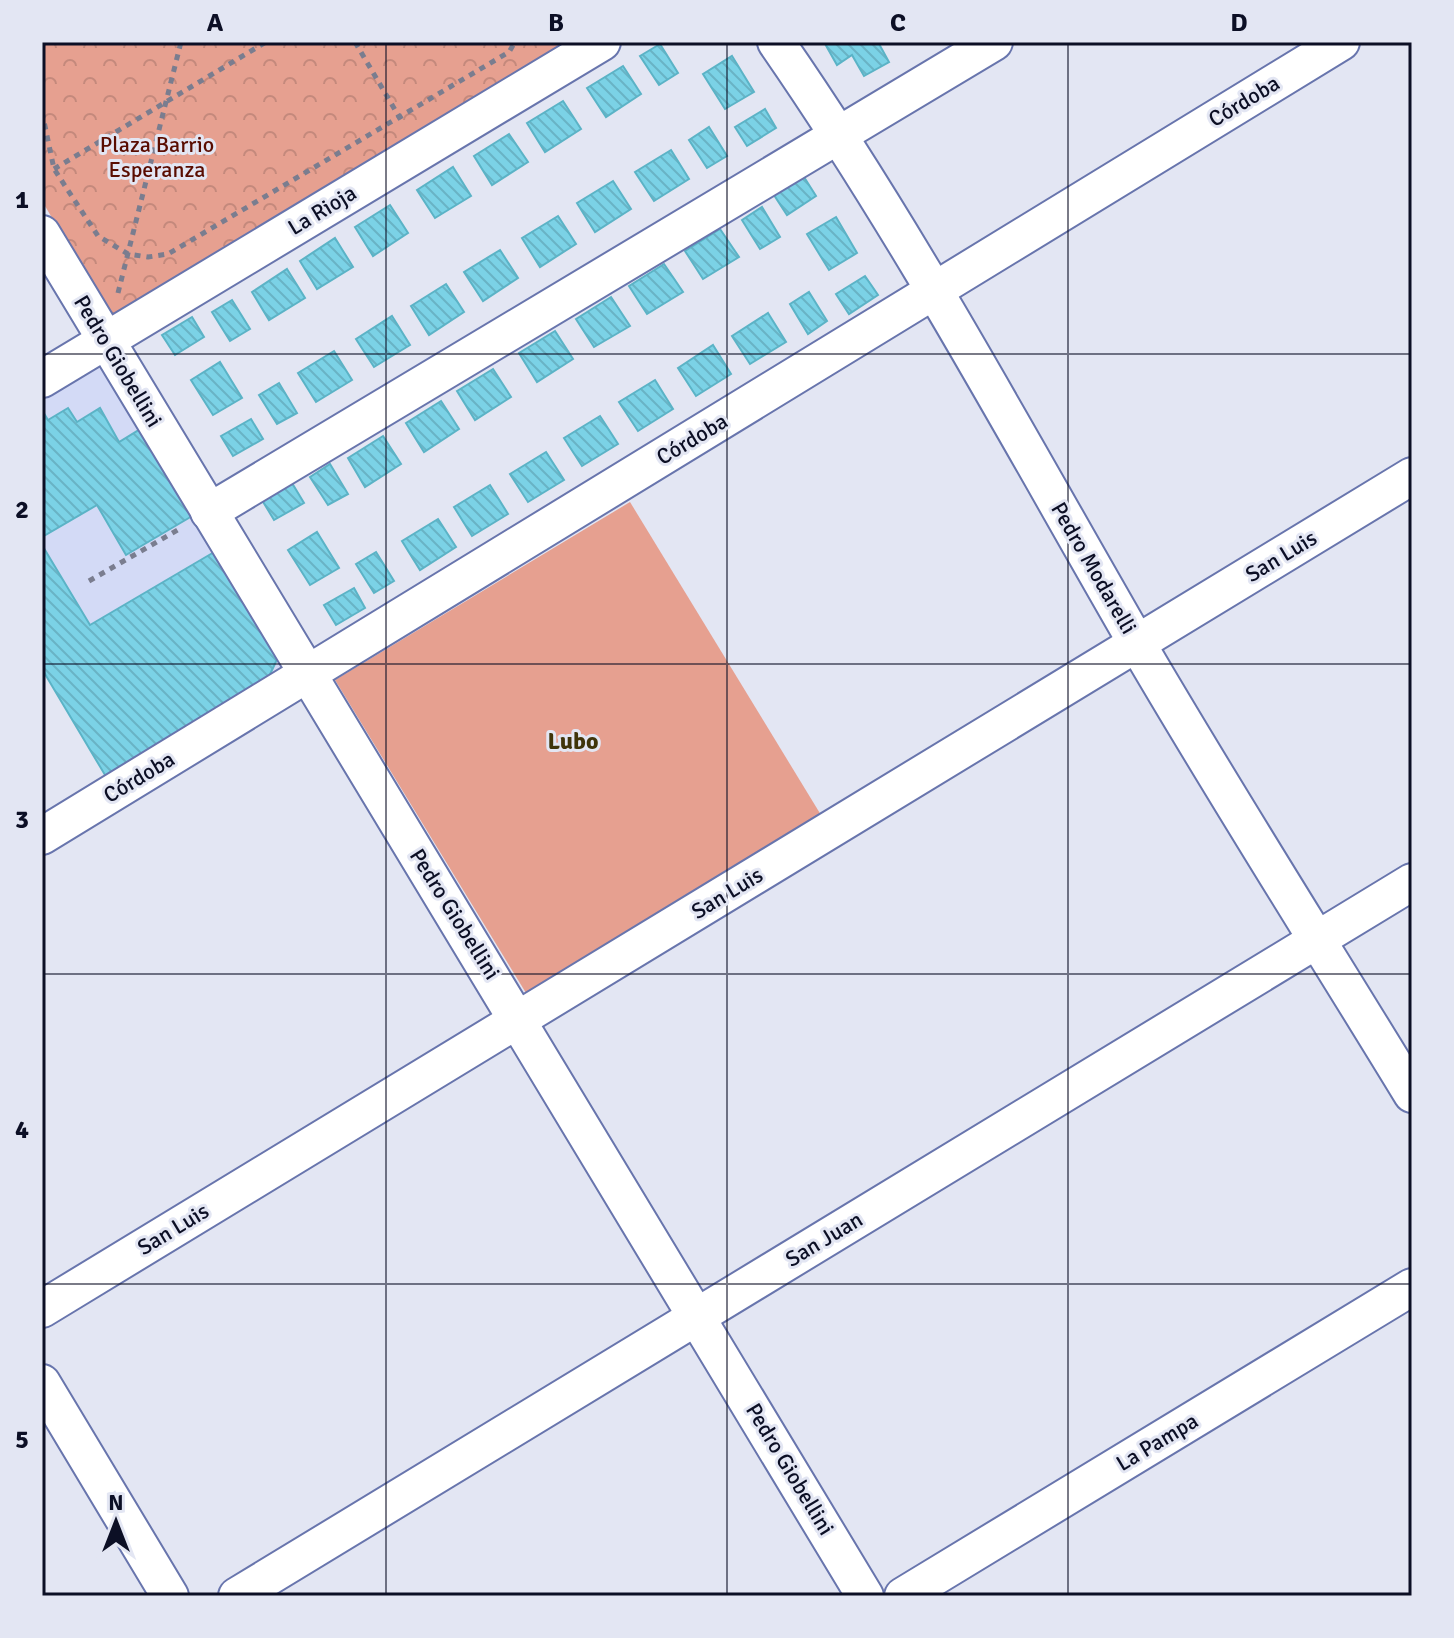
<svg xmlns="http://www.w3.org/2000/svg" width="1454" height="1638" viewBox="0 0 1454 1638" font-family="Signika,sans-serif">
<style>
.built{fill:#d3daf6}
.grass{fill:#e6a090}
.park{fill:url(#park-crowns)}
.building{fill:url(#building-back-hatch);stroke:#5bb3c6;stroke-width:2}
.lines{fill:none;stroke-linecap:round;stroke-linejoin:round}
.minor-casing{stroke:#6875ad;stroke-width:40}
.path{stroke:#7a7d8f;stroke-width:5;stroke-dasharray:6 6;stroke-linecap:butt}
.minor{stroke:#fff;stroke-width:36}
.grid{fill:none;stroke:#0c0f25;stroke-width:2;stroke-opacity:0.55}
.labels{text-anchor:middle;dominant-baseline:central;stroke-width:6;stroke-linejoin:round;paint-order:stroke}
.street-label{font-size:22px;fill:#0c0f25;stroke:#e3e6f3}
.park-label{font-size:22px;fill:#590c00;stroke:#e3e6f3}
.neighbourhood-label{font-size:24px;font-weight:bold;fill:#3f340a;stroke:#e3e6f3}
.neatline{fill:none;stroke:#0c0f25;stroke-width:3}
.grid-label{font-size:26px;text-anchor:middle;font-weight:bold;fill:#0c0f25}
</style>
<defs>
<pattern id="park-crowns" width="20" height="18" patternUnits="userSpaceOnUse" patternTransform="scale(2)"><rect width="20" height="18" fill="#e6a090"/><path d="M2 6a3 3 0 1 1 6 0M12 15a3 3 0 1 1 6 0" fill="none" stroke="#c4897c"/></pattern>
<pattern id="building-back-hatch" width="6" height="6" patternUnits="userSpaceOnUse" patternTransform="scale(2)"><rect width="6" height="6" fill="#7bd2e6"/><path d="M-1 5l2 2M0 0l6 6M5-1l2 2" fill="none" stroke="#69b3c5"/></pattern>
</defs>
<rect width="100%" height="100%" fill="#e3e6f3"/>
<path class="built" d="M103,353L292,671L108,780L42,669V390Z"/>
<path class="grass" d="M630,502L821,815L526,993L335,680Z"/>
<path class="park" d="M42,42H575L111,317L42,201Z"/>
<g class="building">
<path d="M824,42H878L889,62L864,76L852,55L837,65Z"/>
<path d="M660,44L678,73L659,85L640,56Z"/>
<path d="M732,56L754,92L725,109L703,74Z"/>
<path d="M623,66L641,94L606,117L587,88Z"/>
<path d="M563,101L581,129L545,152L527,123Z"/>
<path d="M765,109L776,128L747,146L735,127Z"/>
<path d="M709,127L727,156L707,168L689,140Z"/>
<path d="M509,134L528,162L492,185L474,156Z"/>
<path d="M671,150L689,179L654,201L635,172Z"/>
<path d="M453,167L471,196L435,218L417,190Z"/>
<path d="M804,177L816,196L787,215L774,195Z"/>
<path d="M613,181L631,209L595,232L577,203Z"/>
<path d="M390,205L408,233L373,256L355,227Z"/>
<path d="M762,207L780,237L760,249L742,220Z"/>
<path d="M558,216L576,244L540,267L522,238Z"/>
<path d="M836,217L857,253L829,270L807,234Z"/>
<path d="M720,229L739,257L703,279L685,251Z"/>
<path d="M335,238L353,267L317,289L300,261Z"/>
<path d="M500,250L518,278L483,301L464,272Z"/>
<path d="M664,264L683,292L647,314L629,286Z"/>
<path d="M287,269L305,298L269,320L252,292Z"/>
<path d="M865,276L878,295L849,314L836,294Z"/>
<path d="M446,284L464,312L429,335L411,306Z"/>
<path d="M809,292L827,321L808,334L790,304Z"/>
<path d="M611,297L630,326L594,347L576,319Z"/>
<path d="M232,300L250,329L230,341L212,312Z"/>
<path d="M768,313L786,342L750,364L732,336Z"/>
<path d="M392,316L410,345L374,367L356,339Z"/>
<path d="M192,317L204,337L175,355L162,335Z"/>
<path d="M555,331L573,359L537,382L519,353Z"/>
<path d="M713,345L731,374L696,396L678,368Z"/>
<path d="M334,351L352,380L316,402L298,373Z"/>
<path d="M220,362L242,398L213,415L191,380Z"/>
<path d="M493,369L511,397L475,420L457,391Z"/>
<path d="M655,380L673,409L638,431L619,402Z"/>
<path d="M279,383L297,413L277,424L259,395Z"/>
<path d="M441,401L459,429L424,452L406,423Z"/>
<path d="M68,408L77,422L100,408L119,442L147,425L199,512L126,555L97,505L42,537V410L48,420Z"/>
<path d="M600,416L618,444L582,466L564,438Z"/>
<path d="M251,419L263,439L233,456L221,436Z"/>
<path d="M383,436L401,464L365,487L348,458Z"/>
<path d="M546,452L564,480L528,502L510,474Z"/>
<path d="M330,464L348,494L328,505L310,477Z"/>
<path d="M292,483L304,503L274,520L262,500Z"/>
<path d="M490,485L508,514L472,536L454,507Z"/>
<path d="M438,519L456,547L420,570L402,541Z"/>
<path d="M317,532L339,568L310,585L288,550Z"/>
<path d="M42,545L90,625L221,548L281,651L264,687L108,780L42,669Z"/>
<path d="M376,552L394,581L374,593L356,564Z"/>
<path d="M354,588L365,608L336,625L324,605Z"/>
</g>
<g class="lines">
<g class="minor-casing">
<g id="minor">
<path d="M776,42C909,234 1019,439 1135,640C1224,793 1320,943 1412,1094"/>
<path d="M42,234L865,1596"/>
<path d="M42,379L602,42"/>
<path d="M209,512L994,42"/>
<path d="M42,836L1341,42"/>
<path d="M42,1309L1412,476"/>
<path d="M42,1383L170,1596"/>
<path d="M237,1596L1412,882"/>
<path d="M903,1596L1412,1287"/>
</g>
</g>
<g class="path">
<path d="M355,42L401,120"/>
<path d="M42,112L54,169L98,236L128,254L148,257L168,254L509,52L515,42"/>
<path d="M54,169L266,42"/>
<path d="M118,293L181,42"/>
<path d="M89,581L181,528"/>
</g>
<use href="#minor" class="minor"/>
</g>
<path class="grid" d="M386,42V1596M727,42V1596M1068,42V1596M42,354H1412M42,664H1412M42,974H1412M42,1284H1412"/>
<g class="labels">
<g class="street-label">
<text transform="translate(1244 101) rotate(-31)">Córdoba</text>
<text transform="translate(322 210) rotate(-31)">La Rioja</text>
<text transform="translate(118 361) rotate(59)">Pedro Giobellini</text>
<text transform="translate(692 439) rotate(-31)">Córdoba</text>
<text transform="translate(1281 556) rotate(-31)">San Luis</text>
<text transform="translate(1094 568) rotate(60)">Pedro Modarelli</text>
<text transform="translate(139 777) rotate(-31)">Córdoba</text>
<text transform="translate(727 893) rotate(-31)">San Luis</text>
<text transform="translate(455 914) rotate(58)">Pedro Giobellini</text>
<text transform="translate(173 1229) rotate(-31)">San Luis</text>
<text transform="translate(824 1239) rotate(-31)">San Juan</text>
<text transform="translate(1157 1442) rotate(-31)">La Pampa</text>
<text transform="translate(790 1469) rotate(59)">Pedro Giobellini</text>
</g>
<g class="park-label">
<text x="157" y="144">Plaza Barrio<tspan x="157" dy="25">Esperanza</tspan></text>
</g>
<g class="neighbourhood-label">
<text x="573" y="741">Lubo</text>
</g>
</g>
<rect width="1454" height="1638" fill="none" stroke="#e3e6f3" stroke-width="88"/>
<g transform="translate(116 1522)" stroke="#e3e6f3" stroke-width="6" paint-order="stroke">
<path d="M0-6L14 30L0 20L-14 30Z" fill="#0c0f25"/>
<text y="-12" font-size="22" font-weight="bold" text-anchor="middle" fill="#0c0f25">N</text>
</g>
<rect x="44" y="44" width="1366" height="1550" class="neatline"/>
<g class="grid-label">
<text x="215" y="31">A</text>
<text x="556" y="31">B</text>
<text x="898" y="31">C</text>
<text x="1239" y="31">D</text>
<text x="22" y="208">1</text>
<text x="22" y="518">2</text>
<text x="22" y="828">3</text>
<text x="22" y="1138">4</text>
<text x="22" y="1448">5</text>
</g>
</svg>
